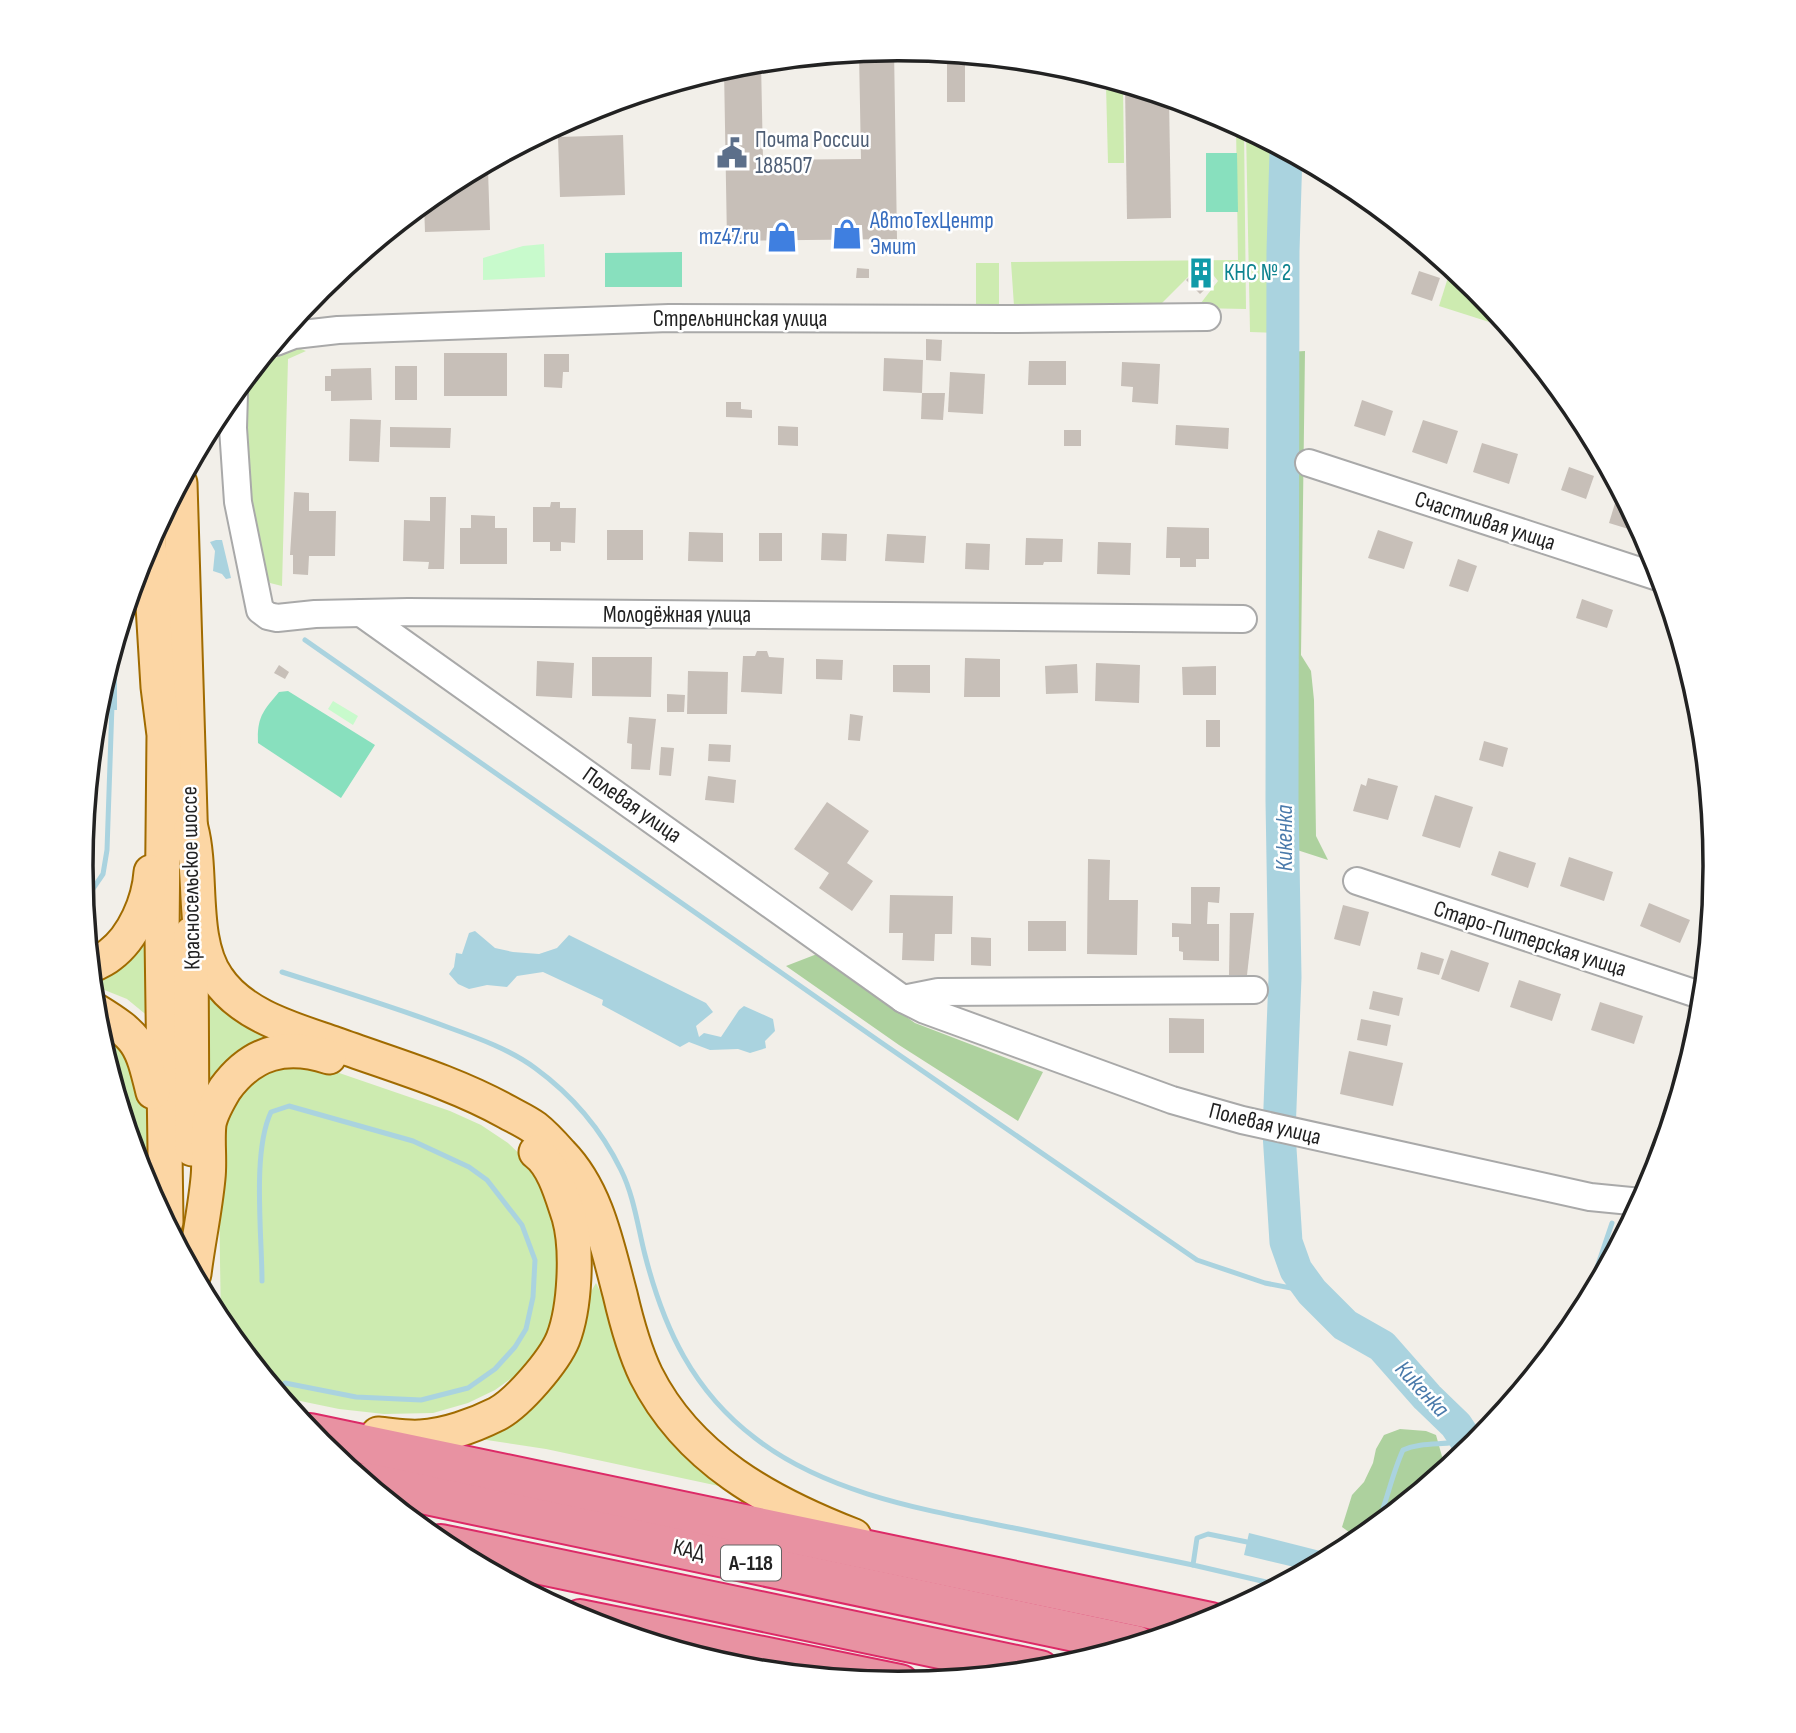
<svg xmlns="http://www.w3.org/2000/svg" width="1796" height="1733" viewBox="0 0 1796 1733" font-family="'Sofia Sans Condensed',sans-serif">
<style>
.grass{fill:#cdebb0}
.forest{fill:#add19e}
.wetland{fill:#c6e0d4}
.park{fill:#c8facc}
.pitch{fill:#88e0be}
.water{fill:#aad3df}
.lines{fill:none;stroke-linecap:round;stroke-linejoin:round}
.stream{stroke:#aad3df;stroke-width:5}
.river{stroke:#aad3df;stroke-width:33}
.building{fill:#c7bfb8}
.minor-casing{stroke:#a9a9a9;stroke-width:30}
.major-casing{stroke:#a06b00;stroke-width:37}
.highway-casing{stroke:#dc2a67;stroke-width:42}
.minor{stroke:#fff;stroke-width:26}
.major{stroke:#fcd6a4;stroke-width:33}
.highway{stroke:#e892a2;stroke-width:38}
.labels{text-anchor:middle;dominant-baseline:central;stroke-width:5;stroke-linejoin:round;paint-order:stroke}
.shield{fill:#fff;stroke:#646464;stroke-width:2}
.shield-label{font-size:21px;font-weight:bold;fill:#222}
.service-label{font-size:23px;fill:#4e5e75;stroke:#fff;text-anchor:start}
.shop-label{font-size:23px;fill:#366cbe;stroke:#fff;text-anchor:start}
.culture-label{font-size:23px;fill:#0d838f;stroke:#fff;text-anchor:start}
.street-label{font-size:23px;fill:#222;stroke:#fff}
.water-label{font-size:24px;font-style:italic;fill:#4a7aab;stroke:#fff}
.rim{fill:none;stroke:#222;stroke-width:3.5}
</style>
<rect width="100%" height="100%" fill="#f2efe9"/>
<g class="grass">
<path d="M1106,85H1123L1124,163H1108Z"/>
<path d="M1236,125L1244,129L1246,309L1197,308L1218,281L1203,262L1154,311L1014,306L1011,262L1238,260Z"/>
<path d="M1246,130L1283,150L1279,333L1250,332Z"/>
<path d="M976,263H999V308L976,313Z"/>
<path d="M1451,268L1476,289L1508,328L1439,306Z"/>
<path d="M298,348L306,351L288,359L282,586L270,583C267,577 263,570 261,563C252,530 235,416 248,387C258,365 277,356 298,348Z"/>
<path d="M149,936L155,1022L127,999L92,985L91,975L136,951Z"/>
<path d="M206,988L285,1032L228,1063L211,1080L207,1079Z"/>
<path d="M96,1026L121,1037L149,1100L150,1193L143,1179Z"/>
<path d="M264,1065H316L450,1111L481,1125L508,1143L527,1161L550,1193L564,1240L559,1314L536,1356L516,1375L495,1390L468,1403L433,1413L384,1414L339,1409L281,1397L221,1324L218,1134L233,1093Z"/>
<path d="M596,1283L630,1353L747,1492L546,1449L467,1437L588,1297Z"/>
</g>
<g class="forest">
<path d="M1305,351L1301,655L1311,671L1314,700L1316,836L1328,860L1294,849L1288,663V352Z"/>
<path d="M817,954L915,1023L1043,1072L1018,1121L899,1045L786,966Z"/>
<path d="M1400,1429L1426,1431L1436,1435L1445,1467L1441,1473L1360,1540L1342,1527L1352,1495L1364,1482L1373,1463L1376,1449L1384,1435Z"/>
</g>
<path class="wetland" d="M1290,333L1288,390L1289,1108L1286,1111L1276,1109L1274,1100L1280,970L1279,416L1281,344L1285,342Z"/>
<g class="park">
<path d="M544,244L545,277L483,280V258L523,246Z"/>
<path d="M333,701L358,716L353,725L328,709Z"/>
</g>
<g class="pitch">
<path d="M1206,153H1237L1238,212H1206Z"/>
<path d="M682,252V287H605V253Z"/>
<path d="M288,691L375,745L341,798L258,743C257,717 263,711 279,692Z"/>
</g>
<g class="water">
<path d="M216,540H222L231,578L226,579L222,574L213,571L215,551L210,542Z"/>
<path d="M112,656H117V710H97Z"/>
<path d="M475,931L495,948L513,952L539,954L557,948L569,935L706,1003L713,1012L696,1026L699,1037L704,1033L721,1037L739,1010L744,1006L773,1019L775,1031L765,1041L766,1048L750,1053L738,1049L710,1050L689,1042L680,1047L602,1005L603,1000L543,972L517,976L507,987L487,985L469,989L458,984L449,974L454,967L456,953L462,954L469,933Z"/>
<path d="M1249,1533L1336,1555L1307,1570L1244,1555Z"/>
</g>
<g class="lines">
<g class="stream">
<path d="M305,640L879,1041L1197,1260L1265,1283L1312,1292"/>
<path d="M84,902L103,874L107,850L112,705"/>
<path d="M282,972C338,990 394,1007 450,1028C478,1038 511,1050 535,1068C572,1095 601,1129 621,1170C634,1196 638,1228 645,1255C664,1329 693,1391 755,1438C827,1494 926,1510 1014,1528C1074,1540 1133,1553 1193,1565"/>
<path d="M262,1281C262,1235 252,1152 271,1112L289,1106L413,1141L469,1167L487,1180L522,1225L535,1260L533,1297L526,1329L515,1347L495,1369L468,1388L421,1400L356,1397L285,1383"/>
<path d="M1581,1315L1612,1223"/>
<path d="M1377,1525C1387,1501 1392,1474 1403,1450C1423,1441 1445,1446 1466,1440"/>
<path d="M1247,1542L1208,1534L1197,1538L1193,1565L1279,1585"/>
</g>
<path class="river" d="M1286,152L1283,251L1282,801L1285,977L1279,1133L1286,1242L1296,1270L1312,1292L1345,1325L1382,1346L1427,1397L1456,1425L1466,1440L1469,1450"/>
</g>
<g class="building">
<path d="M894,49L897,239L727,241L724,69L739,65L761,62L763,160L861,159L859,53Z"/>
<path d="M947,54L965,56V102H947Z"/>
<path d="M1125,85L1169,98L1171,218L1127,219Z"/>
<path d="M623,135L625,195L560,197L558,137Z"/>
<path d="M488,170L490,230L425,232L424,203L444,187L474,171Z"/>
<path d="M361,255L362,266H347L360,256Z"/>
<path d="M1201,266L1214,281L1200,294L1186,280Z"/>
<path d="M857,268L869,269V278H856Z"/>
<path d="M1419,271L1440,278L1432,301L1411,294Z"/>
<path d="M926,339L942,340L941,361L926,360Z"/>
<rect x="444" y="353" width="63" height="43"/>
<path d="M544,354H569V372H563L562,388L544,387Z"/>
<path d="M884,358L923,360L922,393L883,391Z"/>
<path d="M1029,361H1066V385H1028Z"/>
<path d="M1122,362L1160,364L1158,404L1132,402L1133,387L1121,386Z"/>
<rect x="395" y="366" width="22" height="34"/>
<path d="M371,368L372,400L331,401V391H325V376H331V369Z"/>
<path d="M950,372L985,374L983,414L948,412Z"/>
<path d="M922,393H945L943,420L921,419Z"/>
<path d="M1362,400L1393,411L1385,436L1354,426Z"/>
<path d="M726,402H741V409L752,410V418L726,417Z"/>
<path d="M350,419L381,420L379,462L349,461Z"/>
<path d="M1423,420L1458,431L1447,464L1412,452Z"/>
<path d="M1176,425L1229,428L1228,449L1175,445Z"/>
<path d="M778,426L798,427V446L778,445Z"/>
<path d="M390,427L451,428L450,448L390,447Z"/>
<rect x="1064" y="430" width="17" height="16"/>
<path d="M1482,443L1518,454L1509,484L1473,472Z"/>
<path d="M1569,467L1594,476L1586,499L1561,490Z"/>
<path d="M1619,490L1637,523L1635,531L1609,523Z"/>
<path d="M294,492L309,493V511H336L335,556H309L308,575L293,574V555H290Z"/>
<path d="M430,497H446L444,569H428L429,562L403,561L404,520L430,521Z"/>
<path d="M551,502H560V508H576L575,543L561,542V551H550V542H533V507H550Z"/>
<path d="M471,515L495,516V528H507V564H460V528H471Z"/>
<path d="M1167,527L1209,528V559H1196V567H1180V558H1166Z"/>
<rect x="607" y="530" width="36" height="30"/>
<path d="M1378,530L1413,542L1404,569L1368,558Z"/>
<path d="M689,532L723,533V562L688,561Z"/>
<rect x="759" y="533" width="23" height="28"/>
<path d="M822,533L847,534L846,561L821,560Z"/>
<path d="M887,534L926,536L924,563L885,561Z"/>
<path d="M1026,538L1063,539L1062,562H1044L1043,565H1025Z"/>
<path d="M1098,542L1131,543L1130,575L1097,574Z"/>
<path d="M966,543L990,544L989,570L965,569Z"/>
<path d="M1458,559L1477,566L1468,592L1449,586Z"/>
<path d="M1582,599L1613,610L1607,628L1576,618Z"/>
<path d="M757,651H767L769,657L784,658L782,694L741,692L743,656H755Z"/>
<path d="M592,657H652L651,697L592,696Z"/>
<path d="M965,658L1000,659V697H964Z"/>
<path d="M816,659L843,660L842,680L816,679Z"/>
<path d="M537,661L574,663L572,698L536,696Z"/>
<path d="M1096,663L1140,665L1139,703L1095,701Z"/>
<path d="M1077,664L1078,693L1046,694L1045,666Z"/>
<path d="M279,665L289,672L285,679L274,673Z"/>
<path d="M893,665H930V693L893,692Z"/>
<path d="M1216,666V695H1183L1182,667Z"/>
<path d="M688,671L728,672L727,714H687Z"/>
<path d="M667,694L685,695L684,712H667Z"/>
<path d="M850,714L863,716L860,741L848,740Z"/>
<path d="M629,717L656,719L650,770L631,769L632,744L627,743Z"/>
<rect x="1206" y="720" width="14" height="27"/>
<path d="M1484,741L1508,748L1503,767L1479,760Z"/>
<path d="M709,744L731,745L730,762L708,761Z"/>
<path d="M661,747L674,748L671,776L659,775Z"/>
<path d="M708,776L736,780L734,803L705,800Z"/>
<path d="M1368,778L1398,786L1388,820L1353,811L1361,784L1366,786Z"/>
<path d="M1435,795L1473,807L1460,848L1422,836Z"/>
<path d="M827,802L869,831L847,863L873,881L852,911L819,888L829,873L794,849Z"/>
<path d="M1499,851L1536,863L1528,888L1491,875Z"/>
<path d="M1569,857L1613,872L1604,901L1560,886Z"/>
<path d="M1088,859L1110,860L1109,900H1138L1137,955L1087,954Z"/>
<path d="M1191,887H1220L1219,903L1208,902L1207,924H1219V961L1183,960V952L1179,951V937H1172V923L1191,924Z"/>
<path d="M890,895L953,896L952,934H935L934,961L902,960L903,933H889Z"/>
<path d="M1649,903L1690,920L1680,943L1640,926Z"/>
<path d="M1343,905L1369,912L1360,946L1334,939Z"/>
<path d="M1230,913H1254L1247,975H1229Z"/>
<rect x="1028" y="921" width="38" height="30"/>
<path d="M971,937L991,938V966L971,965Z"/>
<path d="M1451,950L1489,963L1479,992L1441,979Z"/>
<path d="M1421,952L1444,959L1439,975L1417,969Z"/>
<path d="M1519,980L1561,994L1552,1021L1510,1007Z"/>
<path d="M1373,991L1403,998L1399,1016L1369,1009Z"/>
<path d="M1600,1002L1643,1016L1634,1044L1591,1030Z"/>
<path d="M1169,1018L1204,1019V1053H1169Z"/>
<path d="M1361,1019L1391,1025L1387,1046L1357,1040Z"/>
<path d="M1349,1051L1403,1063L1393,1106L1340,1094Z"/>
</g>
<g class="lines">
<g class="minor-casing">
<g id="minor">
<path d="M276,342L294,335L338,330L669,318L1006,319L1207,317"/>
<path d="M234,393L233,428L238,502L260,610L268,616L277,618L315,614L408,612L1243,619"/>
<path d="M1309,463L1661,578"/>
<path d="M361,613L903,999L925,1010L1172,1100L1242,1120L1590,1197L1641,1202"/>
<path d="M1357,881L1703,996"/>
<path d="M903,999L938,992L1254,990"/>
</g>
</g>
<g class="major-casing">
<g id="major">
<path d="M180,483L191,848"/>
<path d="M149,541L158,687L164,735L162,936L166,1222"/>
<path d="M191,828C203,874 190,939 217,978C242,1016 295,1030 335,1044C393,1065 453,1082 507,1112C516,1117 527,1122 535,1128C544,1135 553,1145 561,1154C597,1191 607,1246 620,1294C626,1320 634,1350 646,1375C688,1459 769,1503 854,1536"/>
<path d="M191,934L192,1149"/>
<path d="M90,966C97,963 104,960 110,955C134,937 149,901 151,872"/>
<path d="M95,1010C139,1037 141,1043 153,1092"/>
<path d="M194,1274C198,1242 205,1210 208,1178C210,1160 207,1141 209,1124C211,1113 219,1099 225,1089C252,1052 286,1043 329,1057"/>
<path d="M378,1434C391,1435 406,1438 420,1437C445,1436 475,1425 497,1414C518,1403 554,1361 563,1339C575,1308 578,1249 569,1217C562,1196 554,1165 536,1152"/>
</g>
</g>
<g class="highway-casing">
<g id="highway">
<path d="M310,1433L1211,1622"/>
<path d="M365,1482L1136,1645"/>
<path d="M441,1544L1040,1670"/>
<path d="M580,1619L900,1684"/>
</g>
</g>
<use href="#minor" class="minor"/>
<use href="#major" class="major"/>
<use href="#highway" class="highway"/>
</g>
<defs>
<g id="civic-bare" transform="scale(2.415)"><path d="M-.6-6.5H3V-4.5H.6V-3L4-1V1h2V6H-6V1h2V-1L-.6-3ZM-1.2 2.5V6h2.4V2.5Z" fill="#5c6f8a" stroke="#fff" stroke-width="2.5" paint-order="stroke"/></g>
<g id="shop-bare" transform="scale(2.415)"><path d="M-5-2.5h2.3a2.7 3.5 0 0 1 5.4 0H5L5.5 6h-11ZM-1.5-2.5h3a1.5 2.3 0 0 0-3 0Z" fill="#3f7fe0" stroke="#fff" stroke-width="2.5" paint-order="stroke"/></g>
<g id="building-bare" transform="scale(2.415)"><path d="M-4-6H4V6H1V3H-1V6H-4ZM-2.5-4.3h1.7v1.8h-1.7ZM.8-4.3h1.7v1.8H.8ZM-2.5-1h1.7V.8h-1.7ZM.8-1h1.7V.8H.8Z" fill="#0f9aa8" stroke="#fff" stroke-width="2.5" paint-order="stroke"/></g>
</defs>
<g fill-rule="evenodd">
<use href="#civic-bare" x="732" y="153"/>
<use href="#shop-bare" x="847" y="234"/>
<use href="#shop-bare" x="782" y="237"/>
<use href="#building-bare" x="1201" y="273"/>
</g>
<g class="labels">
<rect class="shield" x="721" y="1545.5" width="60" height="35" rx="5"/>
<g class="shield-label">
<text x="751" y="1563">А-118</text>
</g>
<g class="service-label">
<text x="755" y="140">Почта России<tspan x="755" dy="26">188507</tspan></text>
</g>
<g class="shop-label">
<text x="870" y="221">АвтоТехЦентр<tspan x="870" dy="26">Эмит</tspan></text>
<text x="759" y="237" text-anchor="end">mz47.ru</text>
</g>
<g class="culture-label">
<text x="1224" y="273">КНС № 2</text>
</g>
<g class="street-label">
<text x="740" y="319">Стрельнинская улица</text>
<text transform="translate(1485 521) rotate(18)">Счастливая улица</text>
<text x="677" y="615">Молодёжная улица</text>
<text transform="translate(632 805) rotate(35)">Полевая улица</text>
<text transform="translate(191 878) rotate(-91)">Красносельское шоссе</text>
<text transform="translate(1530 939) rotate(18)">Старо-Питерская улица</text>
<text transform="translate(1265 1124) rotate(14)">Полевая улица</text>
<text transform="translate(689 1550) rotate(12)">КАД</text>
</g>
<g class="water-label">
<text transform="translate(1284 838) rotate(-90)">Кикенка</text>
<text transform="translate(1422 1389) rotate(47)">Кикенка</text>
</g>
</g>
<path d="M0 0H1796V1733H0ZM93 866a805 805 0 1 1 1610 0a805 805 0 1 1-1610 0Z" fill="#fff" fill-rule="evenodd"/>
<path class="rim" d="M93 866a805 805 0 1 1 1610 0a805 805 0 1 1-1610 0Z"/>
</svg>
